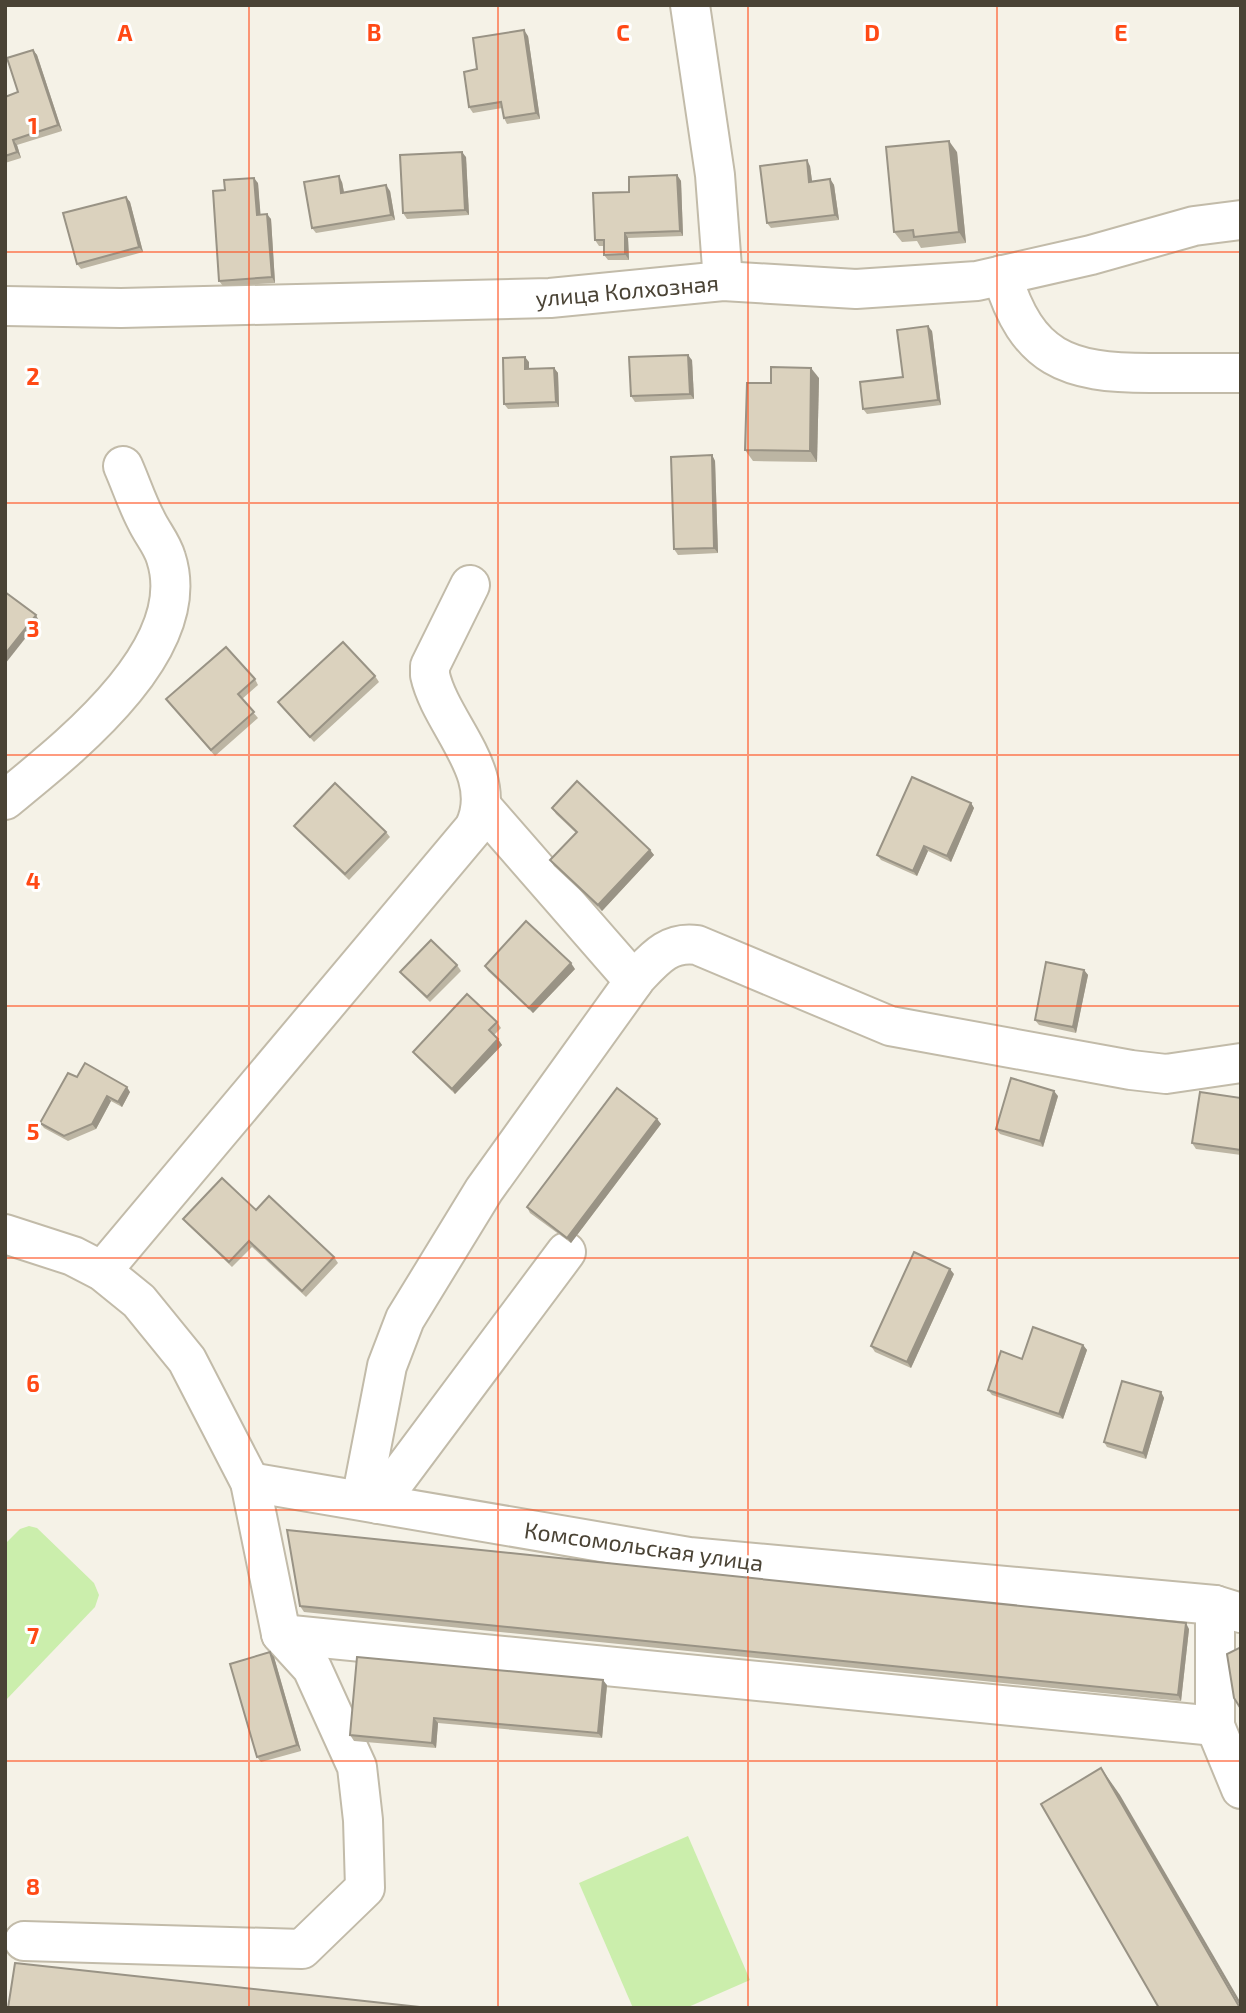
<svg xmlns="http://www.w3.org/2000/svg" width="1246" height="2013" viewBox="0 0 1246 2013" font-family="'Exo 2',sans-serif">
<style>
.garden{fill:#cbeeac}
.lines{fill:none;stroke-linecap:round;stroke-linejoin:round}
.minor-casing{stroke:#c2bba9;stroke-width:42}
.minor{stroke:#fff;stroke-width:38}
.wall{fill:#bcb5a3}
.shaded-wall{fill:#999385}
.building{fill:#dbd2be;stroke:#999385;stroke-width:2}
.grid{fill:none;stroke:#ff4915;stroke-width:2;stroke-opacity:0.55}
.labels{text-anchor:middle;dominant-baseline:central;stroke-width:6;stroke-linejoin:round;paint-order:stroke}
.street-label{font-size:23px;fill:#4a4335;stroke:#fff}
.grid-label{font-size:23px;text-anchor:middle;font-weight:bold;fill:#ff4915;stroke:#fff;stroke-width:6;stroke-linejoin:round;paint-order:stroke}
</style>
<rect width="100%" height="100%" fill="#f5f2e7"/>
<g class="garden">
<path d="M29,1526L37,1528L94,1583L99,1595L95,1607L5,1701V1544L20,1529Z"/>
<path d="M688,1836L750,1980L686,2008H633L579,1883Z"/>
</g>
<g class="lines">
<g class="minor-casing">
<g id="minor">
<path d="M690,5L715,175L723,281"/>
<path d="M1002,275C1027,359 1067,373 1150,373C1180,373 1210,373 1241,373"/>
<path d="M5,306L121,308L550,298L723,281L856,289L977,281L1091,255L1194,226L1241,220"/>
<path d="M5,800C66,750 196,650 166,558C162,544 152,533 146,520C137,503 131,484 123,466"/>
<path d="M483,808L634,981"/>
<path d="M5,1234L73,1256L102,1271L139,1301L187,1360L250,1482L281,1634L312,1668L357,1767L363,1820L365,1888L302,1949L24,1941"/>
<path d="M102,1271L474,828C501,774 441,725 430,675V666L470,585"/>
<path d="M250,1482L689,1557L1215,1605L1241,1613"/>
<path d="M361,1500L387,1366L405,1319L484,1190L637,977C655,958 669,941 697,945L890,1026L1131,1070L1166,1074L1241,1063"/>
<path d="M378,1504L566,1252"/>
<path d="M1215,1605V1726L1241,1789"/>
<path d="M281,1634L1215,1726"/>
</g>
</g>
<use href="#minor" class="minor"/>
</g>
<g class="wall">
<path d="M528,36L540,119L507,124L504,118L502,108L473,113L469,107L477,69Z"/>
<path d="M33,50L37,55L62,131L17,145L21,158L5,163V97L18,92Z"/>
<path d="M957,152L966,243L921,248L917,241L902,242L894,232Z"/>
<path d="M466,157L469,215L407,219L403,213Z"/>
<path d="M810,166L812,182L830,179L834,185L839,220L771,228L767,223Z"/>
<path d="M677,175L681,181L683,236L628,238L629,260H608L604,255V246H599L595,240L629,192Z"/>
<path d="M342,182L344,192L390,191L395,220L316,233L312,228Z"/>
<path d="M258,183L260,214L271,219L275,283L223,286L219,281L225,190Z"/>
<path d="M126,197L130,202L143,252L81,269L77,264Z"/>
<path d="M932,331L941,405L867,414L863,409L903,377Z"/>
<path d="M692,360L694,399L635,402L631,396Z"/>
<path d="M529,362V369L554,368L558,373L559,407L508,409L504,404Z"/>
<path d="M819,378L817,462L753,461L745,450L771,383Z"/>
<path d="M712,455L715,461L718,553L678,555L674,549Z"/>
<path d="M375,676L379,682L314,742L278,702Z"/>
<path d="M255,679L258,685L242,699L258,718L215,756L166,699Z"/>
<path d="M971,803L974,808L951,862L928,851L917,876L881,860L877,855Z"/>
<path d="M552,808L650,850L654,855L602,911L554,866L550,860L576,833L556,814Z"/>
<path d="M294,826L386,832L390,837L349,880L298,831Z"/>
<path d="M457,965L461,971L430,1002L404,977L400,972Z"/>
<path d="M485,966L575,969L533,1013L488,971Z"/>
<path d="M1084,970L1088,975L1076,1033L1039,1025L1035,1020Z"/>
<path d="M497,1022L501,1028L494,1035L502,1045L455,1094L417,1057L413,1052Z"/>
<path d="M77,1077L130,1092L122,1107L111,1101L96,1129L68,1141L44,1128L40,1123Z"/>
<path d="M1058,1096L1043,1147L1000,1134L996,1129Z"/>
<path d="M1241,1098V1155L1196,1149L1192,1143Z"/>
<path d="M657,1119L661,1124L571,1243L530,1213L527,1207Z"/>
<path d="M256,1210L334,1257L338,1263L306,1297L252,1247L232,1267L187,1224L183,1219Z"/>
<path d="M954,1274L911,1368L875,1352L871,1346Z"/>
<path d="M1083,1345L1087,1350L1063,1419L992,1395L988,1390L1022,1359Z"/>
<path d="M1161,1392L1164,1398L1146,1459L1107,1447L1104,1442Z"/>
<path d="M300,1606L1189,1629L1181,1701L304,1612Z"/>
<path d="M270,1652L274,1657L301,1751L261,1762L257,1757Z"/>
<path d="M357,1657L607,1685L602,1738L438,1723L436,1748L354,1741L350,1735Z"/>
</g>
<g class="shaded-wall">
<path d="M524,30L528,36L540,119L536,113Z"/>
<path d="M33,50L37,55L62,131L58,125Z"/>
<path d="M13,140L17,145L21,158L17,152Z"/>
<path d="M949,141L957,152L966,243L959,232Z"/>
<path d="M462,152L466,157L469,215L465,210Z"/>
<path d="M807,160L810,166L813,188L809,182Z"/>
<path d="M677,175L681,181L683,236L680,231Z"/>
<path d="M339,176L342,182L345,198L341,193Z"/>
<path d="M254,178L258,183L261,220L257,215Z"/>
<path d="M830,179L834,185L839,220L835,215Z"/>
<path d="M386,185L390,191L395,220L391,215Z"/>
<path d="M126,197L130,202L143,252L139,247Z"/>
<path d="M267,214L271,219L275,283L272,277Z"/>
<path d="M625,233L628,238L629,260L625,254Z"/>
<path d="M928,326L932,331L941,405L938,400Z"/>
<path d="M688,355L692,360L694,399L690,394Z"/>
<path d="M525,357L529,362V374L525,369Z"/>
<path d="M554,368L558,373L559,407L556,402Z"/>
<path d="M811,368L819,378L817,462L810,451Z"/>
<path d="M712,455L715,461L718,553L714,548Z"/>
<path d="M36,615L39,621L5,664V654Z"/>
<path d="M971,803L974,808L951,862L947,856Z"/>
<path d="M924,846L928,851L917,876L913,871Z"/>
<path d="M650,850L654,855L602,911L598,905Z"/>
<path d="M571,963L575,969L533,1013L529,1008Z"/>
<path d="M1084,970L1088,975L1076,1033L1073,1027Z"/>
<path d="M498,1039L502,1045L455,1094L452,1089Z"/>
<path d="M127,1087L130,1092L122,1107L118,1102Z"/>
<path d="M1054,1091L1058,1096L1043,1147L1040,1141Z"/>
<path d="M107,1096L111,1101L96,1129L92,1124Z"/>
<path d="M657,1119L661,1124L571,1243L567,1238Z"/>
<path d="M950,1269L954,1274L911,1368L907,1362Z"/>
<path d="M1083,1345L1087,1350L1063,1419L1059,1414Z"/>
<path d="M1161,1392L1164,1398L1146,1459L1143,1453Z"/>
<path d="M1186,1623L1189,1629L1181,1701L1178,1695Z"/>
<path d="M270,1652L274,1657L301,1751L297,1745Z"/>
<path d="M603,1680L607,1685L602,1738L598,1733Z"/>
<path d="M434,1718L438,1723L436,1748L432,1743Z"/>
<path d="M1101,1768L1120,1795L1241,2003V2008Z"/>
</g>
<g class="building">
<path d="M524,30L536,113L504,118L501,102L469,107L464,72L477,69L473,38Z"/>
<path d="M33,50L58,125L13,140L17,152L5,156V97L18,92L7,58Z"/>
<path d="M949,141L959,232L914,237L913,230L894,232L886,147Z"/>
<path d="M462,152L465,210L403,213L400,155Z"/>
<path d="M807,160L809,182L830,179L835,215L767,223L760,166Z"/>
<path d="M677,175L680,231L625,233V254L604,255V240H595L593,193L629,192V177Z"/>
<path d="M339,176L341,193L386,185L391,215L312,228L304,182Z"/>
<path d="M254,178L257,215L267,214L272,277L219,281L213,191L225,190L224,180Z"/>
<path d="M126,197L139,247L77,264L63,213Z"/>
<path d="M928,326L938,400L863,409L860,382L903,377L897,330Z"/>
<path d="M688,355L690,394L631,396L629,357Z"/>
<path d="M525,357V369L554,368L556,402L504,404L503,358Z"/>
<path d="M771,367L811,368L810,451L745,450L747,383H771Z"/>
<path d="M712,455L714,548L674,549L671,457Z"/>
<path d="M5,592L36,615L5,654Z"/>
<path d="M343,642L375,676L310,737L278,702Z"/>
<path d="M226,647L255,679L238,694L254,712L211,750L166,699Z"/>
<path d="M912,777L971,803L947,856L924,846L913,871L877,855Z"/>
<path d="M577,781L650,850L598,905L550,860L577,832L552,808Z"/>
<path d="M335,783L386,832L345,874L294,826Z"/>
<path d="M526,921L571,963L529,1008L485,966Z"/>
<path d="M431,940L457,965L427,997L400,972Z"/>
<path d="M1046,962L1084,970L1073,1027L1035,1020Z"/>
<path d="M467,994L497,1022L489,1030L498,1039L452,1089L413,1052Z"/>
<path d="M85,1063L127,1087L118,1102L107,1096L92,1124L64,1136L40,1123L68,1073L77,1077Z"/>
<path d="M1011,1078L1054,1091L1040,1141L996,1129Z"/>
<path d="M617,1088L657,1119L567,1238L527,1207Z"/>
<path d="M1200,1092L1241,1098V1150L1192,1143Z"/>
<path d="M222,1178L256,1210L269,1196L334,1257L302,1291L249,1241L229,1262L183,1219Z"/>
<path d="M914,1252L950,1269L907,1362L871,1346Z"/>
<path d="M1033,1327L1083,1345L1059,1414L988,1390L1001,1351L1022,1359Z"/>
<path d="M1122,1381L1161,1392L1143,1453L1104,1442Z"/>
<path d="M287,1530L1186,1623L1178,1695L300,1606Z"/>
<path d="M1241,1647V1709L1234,1698L1227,1654Z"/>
<path d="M270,1652L297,1745L257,1757L230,1664Z"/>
<path d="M357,1657L603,1680L598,1733L434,1718L432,1743L350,1735Z"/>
<path d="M1101,1768L1240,2008H1159L1041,1804Z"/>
<path d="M15,1963L429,2008H8Z"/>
</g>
<path class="grid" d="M249,5V2008M498,5V2008M748,5V2008M997,5V2008M5,252H1241M5,503H1241M5,755H1241M5,1006H1241M5,1258H1241M5,1510H1241M5,1761H1241"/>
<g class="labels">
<g class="street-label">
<text transform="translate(627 290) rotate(-5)">улица Колхозная</text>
<text transform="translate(644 1546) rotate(8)">Комсомольская улица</text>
</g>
</g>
<g class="grid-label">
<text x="125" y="41">A</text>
<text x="374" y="41">B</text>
<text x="623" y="41">C</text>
<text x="872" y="41">D</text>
<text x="1121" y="41">E</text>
<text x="33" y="134">1</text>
<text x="33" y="385">2</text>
<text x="33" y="637">3</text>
<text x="33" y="889">4</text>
<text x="33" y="1140">5</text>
<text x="33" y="1392">6</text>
<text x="33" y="1644">7</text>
<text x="33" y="1895">8</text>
</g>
<rect width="1246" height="2013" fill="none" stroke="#4a4335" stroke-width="14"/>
</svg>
